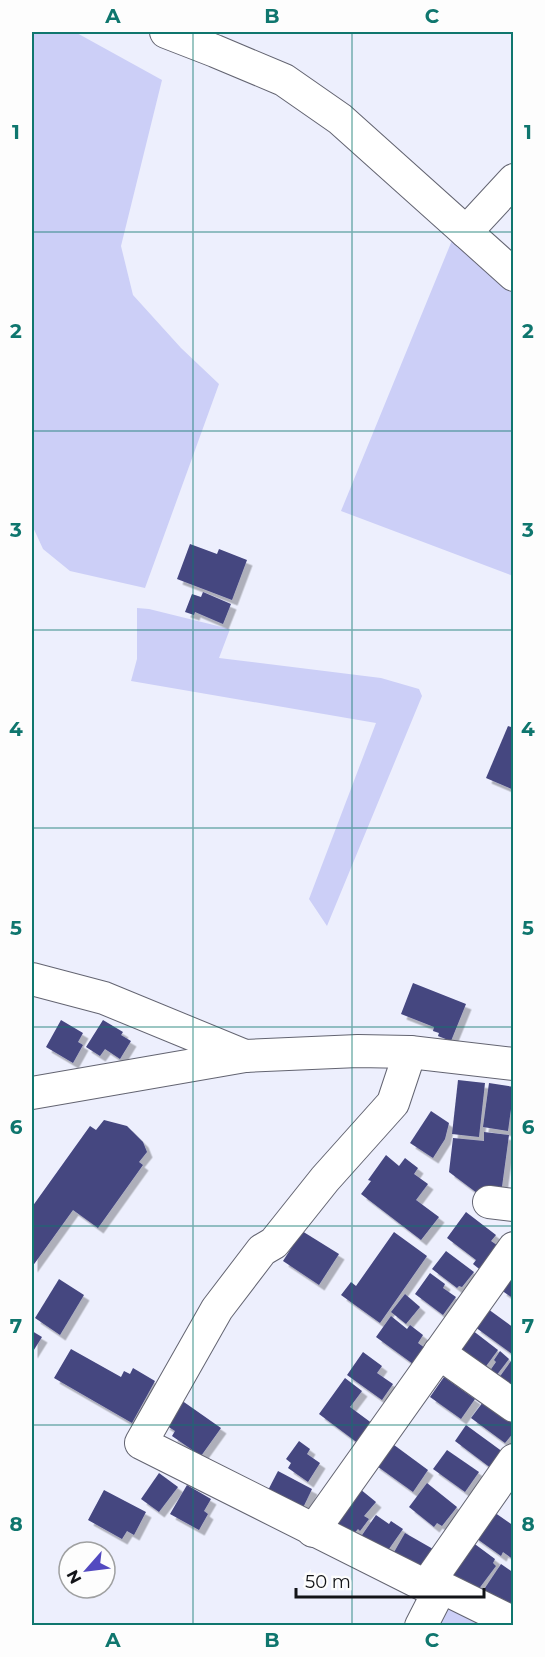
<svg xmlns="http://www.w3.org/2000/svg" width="545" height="1657" viewBox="0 0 545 1657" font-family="Montserrat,sans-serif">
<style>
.green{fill:#cccff7}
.building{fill:#454680;filter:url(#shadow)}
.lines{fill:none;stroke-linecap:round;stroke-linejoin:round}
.minor-casing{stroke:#636471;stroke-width:34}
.minor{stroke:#fff;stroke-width:32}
.grid{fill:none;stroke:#0f766e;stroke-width:1.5;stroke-opacity:0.55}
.neatline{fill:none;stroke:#0f766e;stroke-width:2}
.grid-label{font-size:20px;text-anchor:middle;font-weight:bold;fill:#0f766e}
</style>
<defs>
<filter id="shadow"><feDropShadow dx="5.5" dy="5.5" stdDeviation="0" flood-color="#0004"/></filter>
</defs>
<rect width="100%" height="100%" fill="#edeffd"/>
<g class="green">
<path d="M32,32H75L162,80L121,246L133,295L181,348L219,384L145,588L70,571L43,549L32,525Z"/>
<path d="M455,233L473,254L513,292V576L341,511Z"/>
<path d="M137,608L149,609L230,629L219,658L381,678L419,689L422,696L327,926L309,899L376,723L131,681L137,659Z"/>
<path d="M454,1601L501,1626H429Z"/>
</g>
<g class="building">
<path d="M190,544L217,554L219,549L247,560L232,600L177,579Z"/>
<path d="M203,592L231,604L223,624L195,612L194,615L185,612L192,594L201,597Z"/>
<path d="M508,726L514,728V790L486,778Z"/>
<path d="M413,983L466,1004L451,1041L438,1036L439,1033L433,1031L434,1027L401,1014Z"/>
<path d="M61,1020L83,1033L78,1042L83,1045L73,1063L46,1047Z"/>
<path d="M103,1020L123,1032L121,1035L131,1041L120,1059L105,1049L100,1056L86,1047Z"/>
<path d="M458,1080L485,1083L479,1137L452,1134Z"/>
<path d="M489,1083L514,1087L508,1131L483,1127Z"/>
<path d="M431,1111L449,1123L445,1139L433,1158L410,1143Z"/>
<path d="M104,1120L127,1126L143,1142L147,1152L139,1162L143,1165L98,1228L73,1210L32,1267V1207L90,1126L96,1130Z"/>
<path d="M484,1132L509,1135L501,1194L477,1193L449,1172L453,1138L484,1141Z"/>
<path d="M386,1155L399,1166L405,1158L418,1168L414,1174L428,1184L416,1200L439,1217L421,1240L361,1194L371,1181L368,1180Z"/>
<path d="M466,1212L496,1235L491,1241L501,1248L483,1272L473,1264L476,1260L447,1238Z"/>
<path d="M302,1231L339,1254L319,1285L283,1261Z"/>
<path d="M394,1232L427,1256L380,1323L341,1295L351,1282L356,1286Z"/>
<path d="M446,1251L474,1272L462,1287L459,1286L457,1288L432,1269Z"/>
<path d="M514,1272V1299L501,1290Z"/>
<path d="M430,1273L445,1284L443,1288L456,1297L443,1315L415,1294Z"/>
<path d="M59,1279L84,1295L60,1335L35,1318Z"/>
<path d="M405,1294L420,1307L406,1324L391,1312Z"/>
<path d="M488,1309L514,1328V1351L512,1354L475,1327Z"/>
<path d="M391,1316L407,1329L410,1325L423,1335L418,1343L425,1348L413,1364L376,1337Z"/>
<path d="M472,1330L498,1350L481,1373L458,1348Z"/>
<path d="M32,1331L42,1337L32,1353Z"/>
<path d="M71,1349L121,1377L124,1371L130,1374L133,1368L155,1381L132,1423L54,1378Z"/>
<path d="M500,1351L509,1359L493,1380L487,1375L496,1362L494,1360Z"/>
<path d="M363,1352L382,1366L377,1373L393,1384L382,1400L347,1375Z"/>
<path d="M511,1361L514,1363V1395L496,1382Z"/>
<path d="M444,1377L475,1399L461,1419L430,1397Z"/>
<path d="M345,1378L362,1391L350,1407L373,1424L359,1444L319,1414Z"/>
<path d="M181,1400L221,1428L201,1456L172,1436L175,1431L164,1424Z"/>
<path d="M483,1402L514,1421V1432L505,1443L471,1418Z"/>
<path d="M466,1425L503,1452L492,1469L455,1441Z"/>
<path d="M299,1441L310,1449L307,1454L320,1463L308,1482L288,1468L291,1463L286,1459Z"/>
<path d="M390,1442L428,1470L413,1492L374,1464Z"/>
<path d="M447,1450L479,1472L465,1492L433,1469Z"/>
<path d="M278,1471L312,1489L300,1514L265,1496Z"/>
<path d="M159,1473L178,1487L159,1512L141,1499Z"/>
<path d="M427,1483L457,1507L442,1526L437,1523L434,1527L409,1507Z"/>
<path d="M187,1485L211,1499L204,1511L208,1514L199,1530L170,1514Z"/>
<path d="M360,1489L376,1502L364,1516L369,1519L360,1531L358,1529L350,1538L333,1524Z"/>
<path d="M104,1490L146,1512L134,1535L127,1531L122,1539L88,1520Z"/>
<path d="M491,1510L514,1526V1560L503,1552L501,1556L473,1536Z"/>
<path d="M376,1515L389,1524L391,1521L403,1529L384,1556L360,1538Z"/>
<path d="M405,1533L433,1549L421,1570L393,1554Z"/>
<path d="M468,1539L495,1559L493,1563L496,1566L475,1594L448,1573Z"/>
<path d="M501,1564L514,1573V1602L509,1609L483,1591Z"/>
</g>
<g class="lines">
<g class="minor-casing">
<g id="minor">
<path d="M166,32L215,51L284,80L340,119L514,275"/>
<path d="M466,232L514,180"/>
<path d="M32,979L104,998L245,1056"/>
<path d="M410,1052L393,1103L325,1179L274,1243L262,1250L217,1309L141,1443L426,1586L441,1587L514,1623"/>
<path d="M32,1093L245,1056L358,1051L410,1052L514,1064"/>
<path d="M489,1202L514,1205"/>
<path d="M439,1353L514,1406"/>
<path d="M313,1531L514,1248"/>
<path d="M426,1586L514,1460"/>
<path d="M421,1626L441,1587"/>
</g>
</g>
<use href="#minor" class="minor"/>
</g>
<path class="grid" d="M193,32V1626M352,32V1626M32,232H514M32,431H514M32,630H514M32,828H514M32,1027H514M32,1226H514M32,1425H514"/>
<rect width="545" height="1657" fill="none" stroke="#fdfdfd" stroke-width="66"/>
<g transform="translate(87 1570) rotate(242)"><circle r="28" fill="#fdfdfd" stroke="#9fa0a1" stroke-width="1.5"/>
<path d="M0-4.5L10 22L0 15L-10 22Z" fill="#5249c0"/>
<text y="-9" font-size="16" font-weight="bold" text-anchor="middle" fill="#131418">N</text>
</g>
<path d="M296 1588v9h188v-9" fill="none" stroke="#131418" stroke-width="3"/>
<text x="305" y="1588" font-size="18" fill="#131418" stroke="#fdfdfd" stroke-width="4.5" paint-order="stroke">50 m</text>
<rect x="33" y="33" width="479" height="1591" class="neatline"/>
<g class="grid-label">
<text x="113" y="23">A</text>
<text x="272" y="23">B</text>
<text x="432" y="23">C</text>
<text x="16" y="139">1</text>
<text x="528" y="139">1</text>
<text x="16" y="338">2</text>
<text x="528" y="338">2</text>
<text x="16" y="537">3</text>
<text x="528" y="537">3</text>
<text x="16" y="736">4</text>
<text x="528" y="736">4</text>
<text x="16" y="935">5</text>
<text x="528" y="935">5</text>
<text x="16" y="1134">6</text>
<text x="528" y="1134">6</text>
<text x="16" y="1333">7</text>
<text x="528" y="1333">7</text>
<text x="16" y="1531">8</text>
<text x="528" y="1531">8</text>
<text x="113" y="1647">A</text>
<text x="272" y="1647">B</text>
<text x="432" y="1647">C</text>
</g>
</svg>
